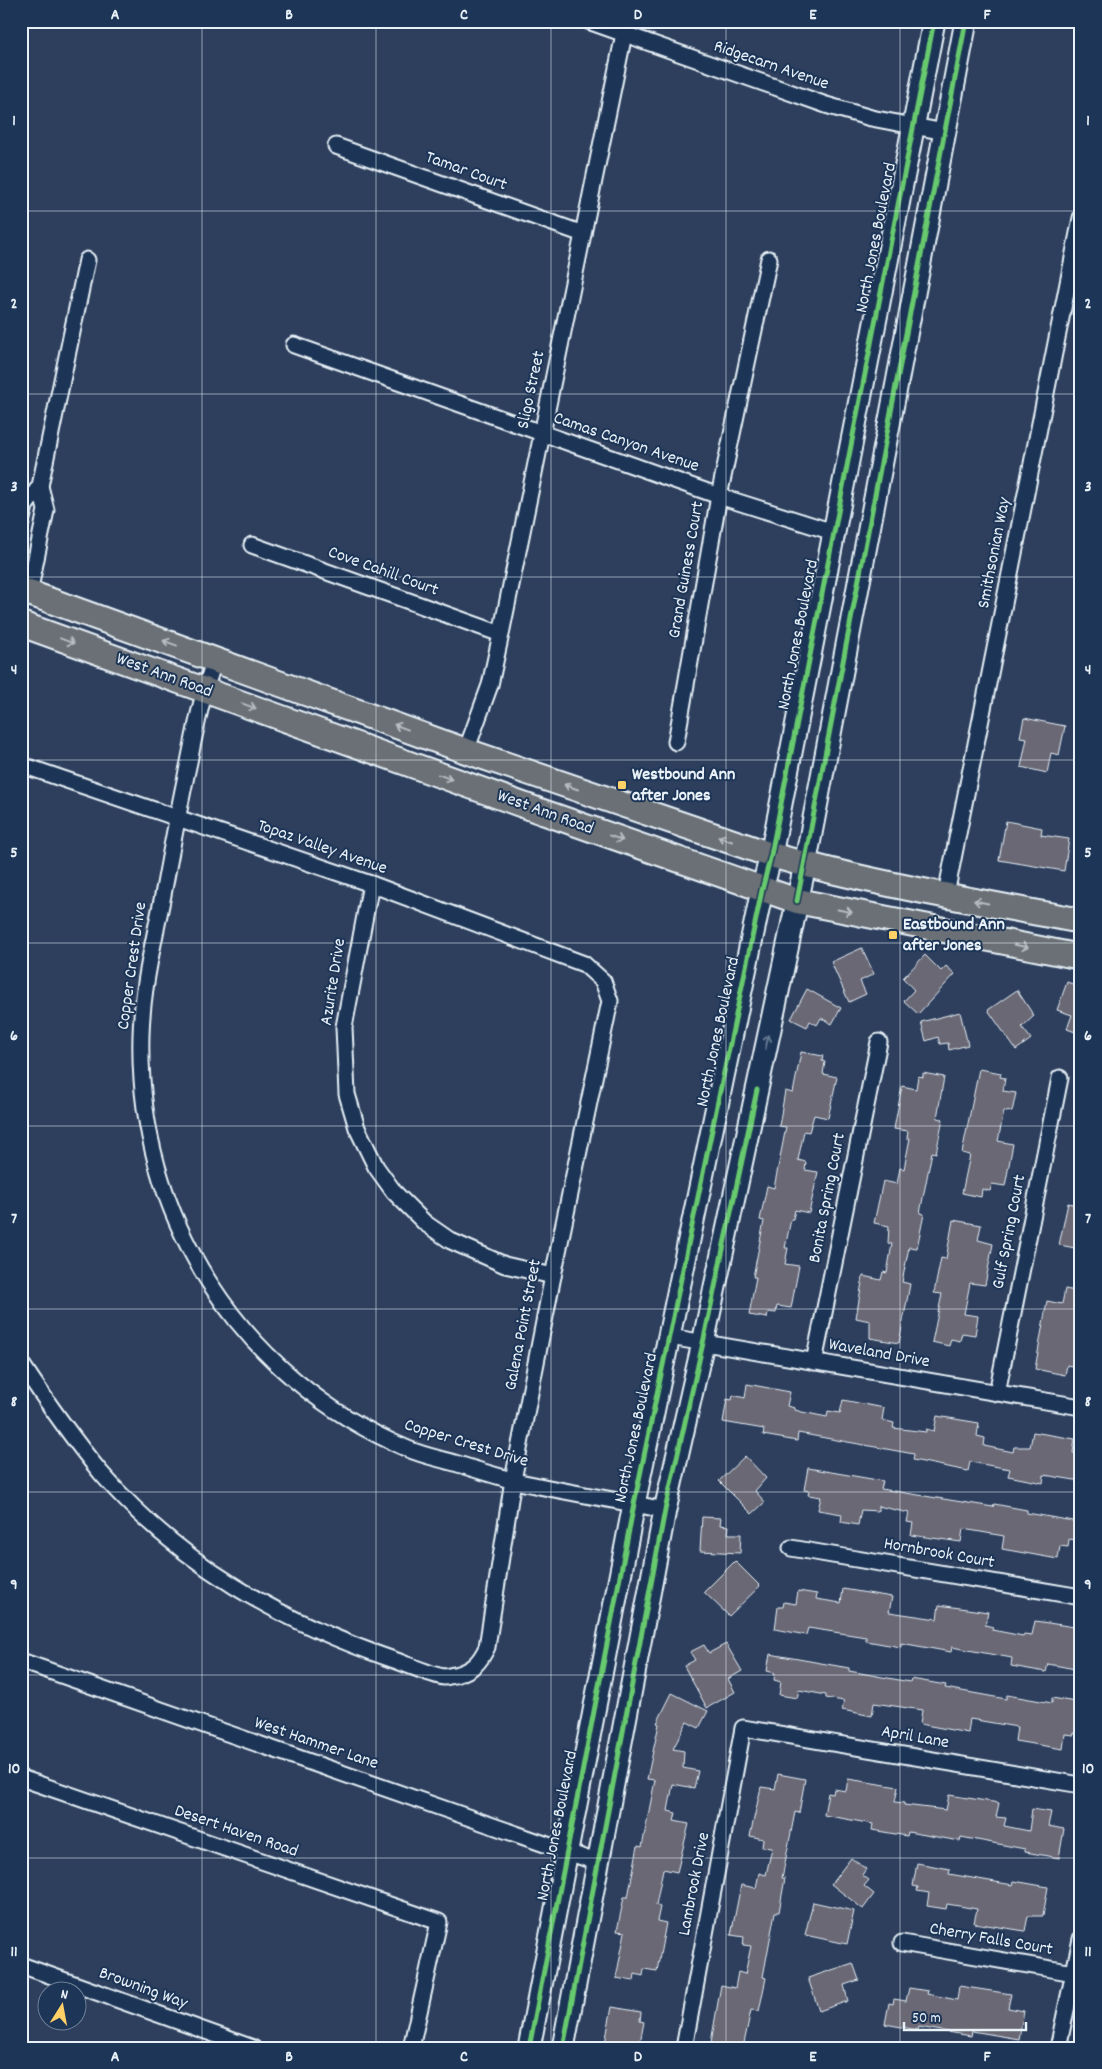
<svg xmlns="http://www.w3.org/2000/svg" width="1102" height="2069" viewBox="0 0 1102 2069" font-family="Dekko,sans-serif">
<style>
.building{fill:#6b6775;stroke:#e8f1f8}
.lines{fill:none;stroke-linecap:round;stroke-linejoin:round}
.minor-casing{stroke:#e8f1f8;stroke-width:19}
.secondary-casing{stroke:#e8f1f8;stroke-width:25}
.primary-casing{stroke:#e8f1f8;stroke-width:28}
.minor{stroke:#1d3557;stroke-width:15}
.secondary{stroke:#1d3557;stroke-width:21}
.primary{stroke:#6a7074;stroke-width:24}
.cycleway-casing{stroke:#1d3557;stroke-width:8}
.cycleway{stroke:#67ca6e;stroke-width:5}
.oneway{stroke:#b6bdc3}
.oneway2{stroke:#64778f}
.grid{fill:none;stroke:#e8f1f8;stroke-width:1;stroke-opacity:0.55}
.poi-dot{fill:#ffd166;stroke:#1d3557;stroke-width:2}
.labels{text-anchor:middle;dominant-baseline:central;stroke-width:4;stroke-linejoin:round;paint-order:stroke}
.street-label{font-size:18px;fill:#e8f1f8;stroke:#1d3557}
.poi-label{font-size:18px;font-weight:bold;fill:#e8f1f8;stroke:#1d3557;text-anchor:start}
.neatline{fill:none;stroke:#e8f1f8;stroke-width:2}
.grid-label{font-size:16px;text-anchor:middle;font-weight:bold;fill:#e8f1f8}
</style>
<rect width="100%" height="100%" fill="#2d3f5d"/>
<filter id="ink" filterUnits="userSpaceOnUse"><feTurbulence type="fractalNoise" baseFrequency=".02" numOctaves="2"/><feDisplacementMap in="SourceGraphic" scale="10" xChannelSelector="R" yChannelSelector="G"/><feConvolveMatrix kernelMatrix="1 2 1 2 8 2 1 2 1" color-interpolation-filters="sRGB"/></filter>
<g filter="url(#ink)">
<g class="building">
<path d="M1024,718L1065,726L1059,755L1051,753L1047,773L1021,767L1027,738L1020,737Z"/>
<path d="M1006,821L1042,828L1041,835L1069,839L1064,871L999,860Z"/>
<path d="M862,948L874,974L860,981L866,994L849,1002L831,962Z"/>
<path d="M925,955L941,971L946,966L955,974L918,1014L904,1001L914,990L903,978Z"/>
<path d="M1067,982L1081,987V1034L1067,1029L1072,1015L1057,1010Z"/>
<path d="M807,989L841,1008L832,1024L821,1018L817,1025L810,1021L807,1027L791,1019Z"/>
<path d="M1017,990L1034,1016L1022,1027L1031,1039L1016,1050L988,1010Z"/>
<path d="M960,1012L968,1045L949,1050L948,1043L940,1044L938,1037L926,1041L921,1022Z"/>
<path d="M801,1052L823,1056L822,1061L825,1062L823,1074L837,1077L828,1118L814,1115L809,1132L804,1131L798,1160L806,1162L805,1170L818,1172L809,1213L795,1210L793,1219H791L785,1248H788L785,1264L799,1266L791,1308L777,1306L776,1313L768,1312L767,1318L749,1315L756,1277H753L764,1221L760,1220L767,1186L774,1188L786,1127L779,1126L785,1091L793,1093Z"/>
<path d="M979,1069L1001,1073L1000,1077L1005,1078L1003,1091L1016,1093L1012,1112L1004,1111L998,1141L1013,1144L1005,1186L992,1184L990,1191L982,1189L981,1197L962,1193L970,1155L962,1153Z"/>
<path d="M923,1073L944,1077L937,1118L943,1119L936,1153L932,1152L920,1213L924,1214L917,1248L909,1247L902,1282L910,1284L899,1343L870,1338V1321L856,1318L863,1276L881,1280L883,1272L887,1273L892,1244L888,1243L889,1226L874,1223L883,1181L897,1184L900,1168L904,1169L910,1138H907L908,1131L894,1129L902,1086L916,1089L918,1076L923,1077Z"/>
<path d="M1068,1203L1081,1206V1249L1059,1245Z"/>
<path d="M953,1220L981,1225L978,1240L993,1244L985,1285L970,1283L964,1314L978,1316L975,1335L962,1333L960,1341L951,1339L949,1346L932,1342L942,1294L934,1293L941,1258L946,1259Z"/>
<path d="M1065,1289L1081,1292V1368L1067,1365L1065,1375L1035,1369L1047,1301L1062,1304Z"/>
<path d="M747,1384L790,1392L787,1406L795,1408V1410L802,1412L827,1417L828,1411L840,1413L843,1400L884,1408L882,1420L894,1423L893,1428L926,1432V1429L934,1431L937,1416L979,1423L977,1436L985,1438L984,1446L1013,1452L1014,1447H1030L1033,1432L1075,1439L1073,1453L1081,1454V1481L1044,1475L1043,1483L1008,1476L1010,1469L970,1462L968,1471L913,1460L914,1454L798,1433L797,1441L763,1435L764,1429L723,1422L727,1399L732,1400L733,1395L745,1398Z"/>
<path d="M745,1456L766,1478L755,1491L765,1502L752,1514L719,1481Z"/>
<path d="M808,1468L883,1481L881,1489L993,1507L994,1504L1027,1510V1513L1079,1522L1076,1540L1069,1539L1068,1547L1060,1546L1058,1559L1002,1549L1004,1536L975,1531L963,1529L961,1542L911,1535L913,1523L907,1522L909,1513L878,1506V1511L861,1510L858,1525L841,1522L842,1514L818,1510L821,1497L808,1495L809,1491L804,1490Z"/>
<path d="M702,1517L721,1518L720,1525L729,1526L728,1534H741L740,1553L700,1551Z"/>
<path d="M735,1561L760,1586L729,1616L704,1592Z"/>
<path d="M843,1589L892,1597L889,1612L937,1619L939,1605L988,1612L985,1625L993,1627L992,1630L1023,1636L1024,1634L1032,1635L1035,1621L1081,1628V1670L1048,1664L1046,1672L1011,1666L1012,1658L952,1647L951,1652L901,1643V1647L866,1641V1637L808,1628L806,1635L775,1629L778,1607H783L784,1602L796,1604L798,1591L817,1594L816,1599L841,1603Z"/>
<path d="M726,1644L742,1671L728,1679L735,1692L707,1708L684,1666L695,1660L690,1652L704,1645L709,1653Z"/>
<path d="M770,1654L849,1668V1671L910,1682L911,1679L946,1685L945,1688L1006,1699L1007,1695L1052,1703V1698L1081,1703V1734L1074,1733V1735L1065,1734L1063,1749L1015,1741L1017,1727L970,1719L968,1733L920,1724L922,1710L874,1703L872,1716L842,1710L844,1701L826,1698V1695L799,1690L797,1698L779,1695L781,1682L774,1680L775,1673L767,1671Z"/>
<path d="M672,1693L708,1711L699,1728L687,1722L673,1749L684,1751L683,1768L698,1771L694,1788L673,1784L668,1811L676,1813L674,1821L689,1824L677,1872L663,1869L656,1905L660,1907L657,1921L666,1923L657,1971L644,1969L643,1976L635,1974L634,1981L616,1978L625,1932L617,1931L624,1897H628L638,1846L642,1847L655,1780L647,1779L659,1724L657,1723Z"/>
<path d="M778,1774L805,1779L799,1813L795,1812L782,1878H785L779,1912H775L763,1977L766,1978L759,2011L751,2010L743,2048H710L721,1985L735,1988L738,1972L745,1974L751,1946L743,1945L744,1937L731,1935L741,1885L756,1888L759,1873L766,1875L772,1848L762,1847L763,1839L750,1836L761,1787L775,1789Z"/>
<path d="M848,1779L898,1787L895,1802L904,1803V1805L946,1810L949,1795L999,1803L996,1817L1006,1818L1004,1826L1029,1831L1032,1809L1051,1812L1048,1826L1064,1829L1059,1858L1025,1852V1849L961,1837L960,1841L908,1832L907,1836L872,1830L873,1824L824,1815L828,1793L833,1794L834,1789L846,1791Z"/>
<path d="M851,1858L866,1869L862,1875L869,1880L864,1886L874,1894L863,1909L831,1884Z"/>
<path d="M917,1863L950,1869L949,1874L1013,1885L1014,1881L1048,1887L1043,1916H1028L1025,1931L974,1923L977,1909L947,1904L946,1909L927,1906L929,1893L917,1891L918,1887L913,1886Z"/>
<path d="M813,1902L854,1911L847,1944L805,1935Z"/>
<path d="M853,1963L859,1980L844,1985L848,2001L819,2011L808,1978Z"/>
<path d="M959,1986L1011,1994L1008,2008L1024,2011L1019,2039L972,2031L971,2036L919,2027L918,2030L885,2024L889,2003L893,2004L894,1999L906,2001L909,1988L928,1991L927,1994L957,2000Z"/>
<path d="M612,2007L641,2012L640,2021L644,2022L639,2048H604Z"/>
</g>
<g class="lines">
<g class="minor-casing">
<g id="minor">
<path d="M588,21L826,105L871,118L945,132"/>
<path d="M336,146L583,234"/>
<path d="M294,345L719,496L833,532"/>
<path d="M21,523L25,506L40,486L87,260"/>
<path d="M252,545L501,634"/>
<path d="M29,593L46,510L40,486"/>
<path d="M215,660C202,694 196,727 189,762C179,807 171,851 163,895C154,941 142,988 141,1035C136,1216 241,1379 408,1449C424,1456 442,1459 458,1464C477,1470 496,1476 515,1481C565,1492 615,1500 665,1510"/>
<path d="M676,742L719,496L769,259"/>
<path d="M466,751L490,685L501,634L624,34"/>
<path d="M21,767L31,768L371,884L584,964L603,981L610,1001L553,1276L513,1480L487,1647C480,1662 473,1670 455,1675C452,1675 447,1677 444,1677C434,1676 406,1664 394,1660C280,1621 181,1565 101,1473C72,1438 46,1401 21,1363"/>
<path d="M371,884L344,1027L347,1094L357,1128L376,1167L394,1192L425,1223L451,1241L505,1265L553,1276"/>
<path d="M946,894L1081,218"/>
<path d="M670,1337L1081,1407"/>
<path d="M814,1362L879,1042"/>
<path d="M997,1393L1060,1078"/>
<path d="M791,1548L1081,1597"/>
<path d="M21,1661L599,1863"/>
<path d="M21,1778L439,1922L411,2048"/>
<path d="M902,1943L1074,1973"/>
<path d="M21,1965L253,2048"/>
<path d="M684,2048L743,1728L1081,1785"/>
<path d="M1058,2048L1081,1939"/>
</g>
</g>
<g class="secondary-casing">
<g id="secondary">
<path d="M529,2048L634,1504L762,890L771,855L934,21"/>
<path d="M563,2048L665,1510L703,1343L805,865L966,21"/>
</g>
</g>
<g class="primary-casing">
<g id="primary">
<path d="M21,590L466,751L771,855C872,884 977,901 1081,921"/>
<path d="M21,624L537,810L797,901L1081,957"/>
</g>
</g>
<use href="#minor" class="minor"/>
<use href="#secondary" class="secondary"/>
<use href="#primary" class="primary"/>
<g class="cycleway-casing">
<g id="cycleway">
<path d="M797,901L966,21"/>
<path d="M529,2048L634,1504L762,890L771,855L934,21"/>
<path d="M563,2048L665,1510L703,1343L757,1090"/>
</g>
</g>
<use href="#cycleway" class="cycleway"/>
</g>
<defs><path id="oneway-shaft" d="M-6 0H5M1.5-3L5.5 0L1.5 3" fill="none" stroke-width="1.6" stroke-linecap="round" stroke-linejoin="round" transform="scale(1.25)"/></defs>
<g class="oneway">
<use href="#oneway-shaft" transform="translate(67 641) rotate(20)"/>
<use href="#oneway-shaft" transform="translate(170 643) rotate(-160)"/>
<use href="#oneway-shaft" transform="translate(249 706) rotate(20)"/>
<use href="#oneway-shaft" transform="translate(401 727) rotate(-160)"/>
<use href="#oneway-shaft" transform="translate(445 777) rotate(20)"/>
<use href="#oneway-shaft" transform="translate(571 787) rotate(-161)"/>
<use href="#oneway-shaft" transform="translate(616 838) rotate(20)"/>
<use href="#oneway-shaft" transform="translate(725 839) rotate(-161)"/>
<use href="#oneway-shaft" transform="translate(981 902) rotate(-169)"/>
<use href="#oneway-shaft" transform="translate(845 911) rotate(11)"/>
<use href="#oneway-shaft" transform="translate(1021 946) rotate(11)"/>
</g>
<use class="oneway2" href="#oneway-shaft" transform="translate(767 1042) rotate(-78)"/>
</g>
<path class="grid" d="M202,21V2048M376,21V2048M551,21V2048M726,21V2048M900,21V2048M21,211H1081M21,394H1081M21,577H1081M21,760H1081M21,943H1081M21,1126H1081M21,1309H1081M21,1492H1081M21,1675H1081M21,1858H1081"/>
<g class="poi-dot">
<rect x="617" y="780" width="10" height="10" rx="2.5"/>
<rect x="888" y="930" width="10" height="10" rx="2.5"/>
</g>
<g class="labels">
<g class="street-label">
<text transform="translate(771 66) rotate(19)">Ridgecarn Avenue</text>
<text transform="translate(466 172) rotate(20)">Tamar Court</text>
<text transform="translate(877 238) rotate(-79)">North Jones Boulevard</text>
<text transform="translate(532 390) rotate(-78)">Sligo Street</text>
<text transform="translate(626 443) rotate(19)">Camas Canyon Avenue</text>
<text transform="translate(995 553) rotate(-79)">Smithsonian Way</text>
<text transform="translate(687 570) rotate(-80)">Grand Guiness Court</text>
<text transform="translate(383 572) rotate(20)">Cove Cahill Court</text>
<text transform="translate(799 635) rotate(-79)">North Jones Boulevard</text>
<text transform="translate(164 676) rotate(20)">West Ann Road</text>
<text transform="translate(545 813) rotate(20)">West Ann Road</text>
<text transform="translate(322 848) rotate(19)">Topaz Valley Avenue</text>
<text transform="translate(133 966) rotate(-82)">Copper Crest Drive</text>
<text transform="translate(334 982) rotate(-81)">Azurite Drive</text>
<text transform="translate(719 1032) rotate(-78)">North Jones Boulevard</text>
<text transform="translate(828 1198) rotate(-79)">Bonita Spring Court</text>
<text transform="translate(1010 1232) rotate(-79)">Gulf Spring Court</text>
<text transform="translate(524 1325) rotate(-79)">Galena Point Street</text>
<text transform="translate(879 1354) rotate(10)">Waveland Drive</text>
<text transform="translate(637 1428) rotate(-78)">North Jones Boulevard</text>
<text transform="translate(466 1444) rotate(17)">Copper Crest Drive</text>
<text transform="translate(939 1554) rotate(10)">Hornbrook Court</text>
<text transform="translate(915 1738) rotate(10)">April Lane</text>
<text transform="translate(316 1744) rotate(19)">West Hammer Lane</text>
<text transform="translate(558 1826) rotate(-79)">North Jones Boulevard</text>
<text transform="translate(236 1832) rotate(19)">Desert Haven Road</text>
<text transform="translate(695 1884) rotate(-79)">Lambrook Drive</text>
<text transform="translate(991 1940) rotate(10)">Cherry Falls Court</text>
<text transform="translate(143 1989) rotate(20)">Browning Way</text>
</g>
<g class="poi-label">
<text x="632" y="775">Westbound Ann<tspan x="632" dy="21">after Jones</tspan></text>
<text x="903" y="925">Eastbound Ann<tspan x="903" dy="21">after Jones</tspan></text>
</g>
</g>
<rect width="1102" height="2069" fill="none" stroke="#1d3557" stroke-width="55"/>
<g transform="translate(62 2006) rotate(11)"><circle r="24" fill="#1d3557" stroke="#6e8097"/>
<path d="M0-4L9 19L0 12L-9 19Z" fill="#ffd166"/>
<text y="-8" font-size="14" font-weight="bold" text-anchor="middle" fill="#e8f1f8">N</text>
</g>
<path d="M904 2022v8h122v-8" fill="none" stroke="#e8f1f8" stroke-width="2.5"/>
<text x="912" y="2022" font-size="15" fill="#e8f1f8" stroke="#1d3557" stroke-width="4" paint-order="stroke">50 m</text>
<rect x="28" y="28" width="1046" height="2014" class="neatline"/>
<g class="grid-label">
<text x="115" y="19">A</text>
<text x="289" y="19">B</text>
<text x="464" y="19">C</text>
<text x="638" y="19">D</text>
<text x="813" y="19">E</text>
<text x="987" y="19">F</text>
<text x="14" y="125">1</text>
<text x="1088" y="125">1</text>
<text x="14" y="308">2</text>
<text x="1088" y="308">2</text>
<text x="14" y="491">3</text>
<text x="1088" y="491">3</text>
<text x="14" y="674">4</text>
<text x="1088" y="674">4</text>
<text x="14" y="857">5</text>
<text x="1088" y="857">5</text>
<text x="14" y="1040">6</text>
<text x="1088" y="1040">6</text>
<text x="14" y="1223">7</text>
<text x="1088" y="1223">7</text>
<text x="14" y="1406">8</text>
<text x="1088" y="1406">8</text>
<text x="14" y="1589">9</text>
<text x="1088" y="1589">9</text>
<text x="14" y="1773">10</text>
<text x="1088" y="1773">10</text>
<text x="14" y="1956">11</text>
<text x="1088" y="1956">11</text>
<text x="115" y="2061">A</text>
<text x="289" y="2061">B</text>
<text x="464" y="2061">C</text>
<text x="638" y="2061">D</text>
<text x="813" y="2061">E</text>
<text x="987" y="2061">F</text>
</g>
</svg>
